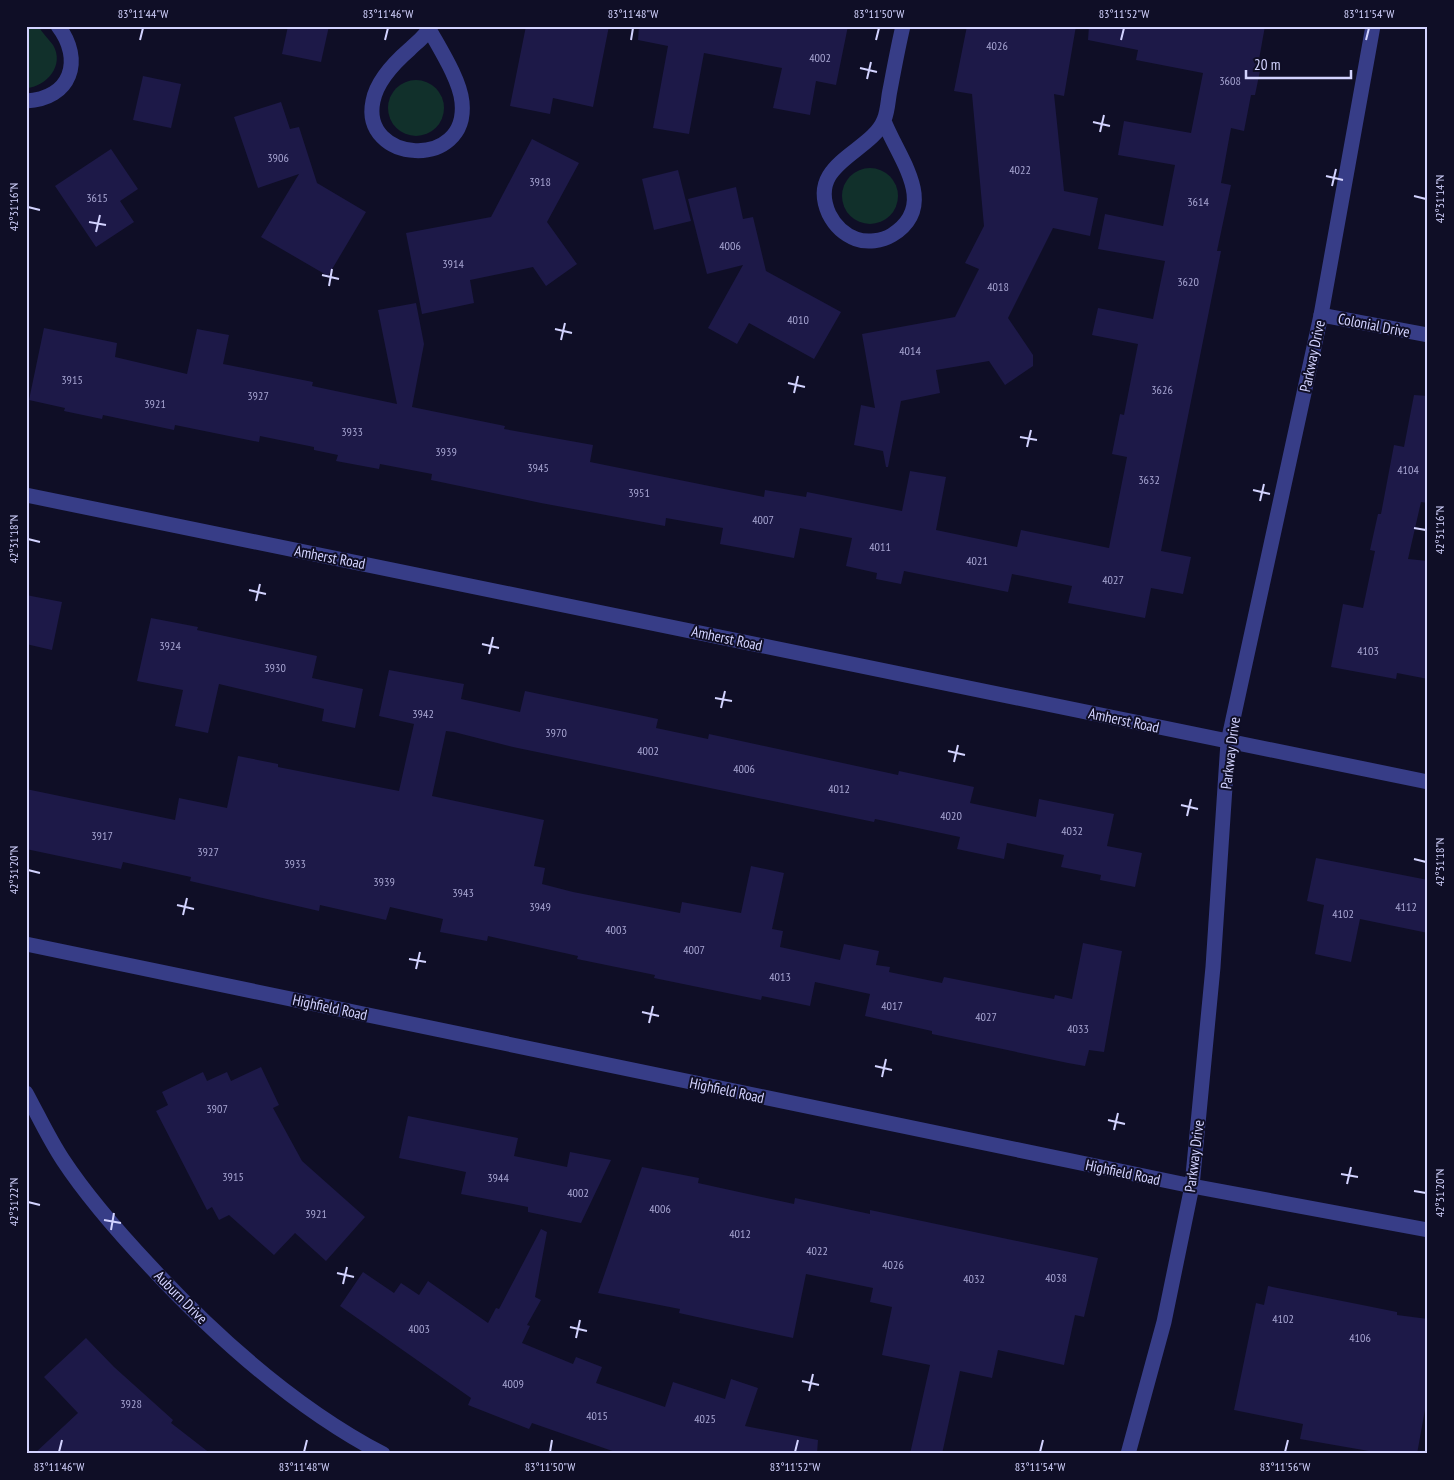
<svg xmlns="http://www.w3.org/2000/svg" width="1454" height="1480" viewBox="0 0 1454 1480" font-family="'PT Sans Narrow',sans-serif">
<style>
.green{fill:#11302b}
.building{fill:#1d1948}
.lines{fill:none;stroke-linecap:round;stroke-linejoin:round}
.street{stroke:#373d87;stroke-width:15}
.ticks{fill:none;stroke:#d3d3ff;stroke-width:2}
.labels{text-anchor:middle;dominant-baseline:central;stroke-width:4;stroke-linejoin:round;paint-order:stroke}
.number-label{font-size:12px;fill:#a6a4d1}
.street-label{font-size:15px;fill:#d3d3ff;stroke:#0f0e26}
.neatline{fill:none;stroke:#d3d3ff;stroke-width:2}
.ticks-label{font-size:12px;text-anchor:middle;fill:#d3d3ff}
</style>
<rect width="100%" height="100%" fill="#0f0e26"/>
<g class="green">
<path d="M26,26H38C42,32 48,39 53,45C65,65 47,86 27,88Z"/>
<circle cx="416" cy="108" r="28"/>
<circle cx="870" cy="196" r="28"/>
</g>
<g class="building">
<path d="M288,26H329L321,62L282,54Z"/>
<path d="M526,26H609L593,107L553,98L550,114L510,106Z"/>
<path d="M639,26H848L836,85L816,81L810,115L773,108L782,68L704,53L689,134L653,128L668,46L638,40Z"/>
<path d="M967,26H1076L1064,96L1054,94L1064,191L1098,198L1090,236L1053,228L1008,318L1033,355V366L1005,385L989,361L936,370L940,393L901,401L888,467H886L883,451L854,445L861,405L875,408L862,334L955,317L979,269L965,263L984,226L972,94L954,91Z"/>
<path d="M1089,26H1265L1258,65L1261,66L1255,95H1251L1244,131L1231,128L1221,183L1231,185L1217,251H1221L1161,551L1191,557L1183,594L1151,588L1145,618L1068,603L1072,586L1012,574L1008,592L904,571L901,584L876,579L877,573L846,566L852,538L800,528L794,558L720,544L723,528L666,518L665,526L541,503L431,480L432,474L380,464L379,469L336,461L338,455L314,450V447L260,436L259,442L175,425L174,430L103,415L102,419L64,411L65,408L29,400L44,328L117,343L115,357L187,374L197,329L229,335L223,364L313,382L312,386L397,404L378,310L416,303L424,344L412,407L505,426L504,429L593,445L590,462L764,497L765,490L806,497L807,492L902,511L910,471L946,477L936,530L1017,547L1021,530L1109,548L1127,457L1112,454L1120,414L1124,415L1138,344L1092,335L1098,308L1153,319L1165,261L1098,249L1105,214L1163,226L1175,165L1118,155L1124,121L1191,133L1203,73L1136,60L1138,50L1088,40Z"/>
<path d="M143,76L181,84L171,128L133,120Z"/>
<path d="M281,102L290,129L299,127L317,183L366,212L328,276L261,237L299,174L258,188L234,117Z"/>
<path d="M532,139L579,163L547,222L577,264L546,286L533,267L470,280L474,303L422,314L406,233L491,217Z"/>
<path d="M111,149L138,189L120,201L134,222L96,247L55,186Z"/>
<path d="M678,170L691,221L654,230L642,179Z"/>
<path d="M736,187L743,219L753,217L766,271L841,312L814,359L749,323L737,344L708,328L743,265L707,274L688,199Z"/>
<path d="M1414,395L1428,396V503L1421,502L1408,559L1428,561V679L1397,673L1396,679L1331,667L1343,604L1363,608L1375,551L1370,550L1378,514H1381L1394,445L1404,447Z"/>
<path d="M26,595L62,602L52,650L26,644Z"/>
<path d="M151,618L198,627L197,630L317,656L312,678L363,689L355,728L322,721L324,709L219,684L208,733L175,726L183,690L137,681Z"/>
<path d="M389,670L464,684L461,699L520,712L525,691L658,719L656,728L708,739L709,734L898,775L899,771L974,787L970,803L1036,817L1039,799L1114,814L1107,846L1142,853L1135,887L1100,880L1101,875L1061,867L1064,855L1007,843L1004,859L957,849L960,837L875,819L874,822L513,747L454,732L446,731L432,796L544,820L534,866L545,868L542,884L573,892L680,913L682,902L741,913L751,866L784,873L772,929L783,931L780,947L840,960L844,944L879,951L876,965L890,967L889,972L942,983L944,977L1054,999L1055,995L1072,999L1083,943L1122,951L1104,1052L1089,1050L1085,1066L1068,1063L932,1034V1031L865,1016L870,994L815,982L810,1006L762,996L761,1000L654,978L655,975L577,959L578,956L488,936L487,941L440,932L443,919L390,907L386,920L320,905L319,911L190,881L191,877L123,862L121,869L26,849V789L175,820L179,798L227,808L238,756L278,764V767L399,791L414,724L379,716Z"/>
<path d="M1316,858L1428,880V933L1360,919L1351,962L1315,954L1324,905L1307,901Z"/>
<path d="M261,1067L279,1105L273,1108L302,1161L365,1217L326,1261L295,1233L274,1255L229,1215L219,1220L212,1207L207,1210L156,1111L168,1105L162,1092L203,1072L207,1081L227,1072L231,1081Z"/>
<path d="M408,1116L518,1138L514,1156L567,1167L570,1152L611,1160L581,1223L528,1212V1207L461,1194L466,1172L399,1158Z"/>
<path d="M642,1167L699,1178L698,1183L794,1204L795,1198L870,1214V1210L1098,1258L1084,1317L1075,1315L1064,1365L998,1350L992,1378L960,1371L942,1454H910L930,1365L882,1355L892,1307L870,1302L873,1288L806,1274L793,1338L679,1313L680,1309L598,1293Z"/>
<path d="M541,1229L547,1232L535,1297L541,1300L527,1325L530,1326L522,1343L573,1364L576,1357L602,1367L596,1383L665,1407L673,1382L725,1399L731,1379L758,1388L745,1426L818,1440L817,1454H621L532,1423L529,1429L468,1405L471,1398L340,1306L363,1272L394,1293L401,1283L419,1295L428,1281L488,1323L496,1308L499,1309Z"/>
<path d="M1268,1286L1397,1312V1315L1428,1319V1393L1417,1454H1386L1300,1439L1303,1424L1234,1410L1256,1303L1264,1305Z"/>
<path d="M86,1338L114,1367L173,1420L171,1423L211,1454H34L78,1413L44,1377Z"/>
</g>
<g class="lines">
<g class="street">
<path d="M429,29C440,49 460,80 462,102C469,171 360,163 373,101C377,80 395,62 410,49C417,42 427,35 430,26"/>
<path d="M26,101C71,99 84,60 58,26"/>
<path d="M884,121C898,158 940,205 892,235C882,241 867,243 856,239C843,234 835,226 829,214C806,163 871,153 884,120C888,111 888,99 890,90C894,69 898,47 903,26"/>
<path d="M1321,315L1428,335"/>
<path d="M26,495L1428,782"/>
<path d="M26,944L1192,1186L1428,1230"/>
<path d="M26,1093C38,1115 49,1139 63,1160C88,1198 119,1233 150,1266C217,1338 295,1408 383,1454"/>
<path d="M1128,1454L1164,1322L1192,1186L1213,967L1228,742L1321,315L1373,26"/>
</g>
</g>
<path class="ticks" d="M140,40L143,28M385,40L388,28M631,40L633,28M876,40L879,28M1121,40L1124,28M1366,40L1369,28M860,68L877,72M867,79L871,62M1093,122L1110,126M1100,132L1104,115M1326,176L1343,180M1332,186L1336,169M1414,196L1426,199M28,207L40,210M89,222L106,225M96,232L100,215M322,275L339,279M329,286L332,269M555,329L572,333M561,340L565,323M788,383L805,387M794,393L798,376M1020,437L1037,440M1027,447L1031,430M1253,490L1270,494M1260,501L1264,484M1414,528L1426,530M28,539L40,542M249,590L266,594M256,601L260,584M482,644L499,648M489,654L493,637M715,698L732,701M721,708L725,691M948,751L965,755M954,762L958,745M1181,805L1198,809M1187,816L1191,799M1414,859L1426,862M28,870L40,873M177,905L194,909M183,915L187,898M409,959L426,962M416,969L420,952M642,1012L659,1016M649,1023L653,1006M875,1066L892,1070M882,1077L886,1059M1108,1120L1125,1124M1114,1130L1118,1113M1341,1174L1358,1177M1347,1184L1351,1167M1414,1191L1426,1193M28,1202L40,1205M104,1220L121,1223M111,1230L114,1213M337,1273L354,1277M343,1284L347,1267M570,1327L587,1331M576,1338L580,1320M802,1381L819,1385M809,1391L813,1374M59,1452L62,1440M304,1452L307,1440M550,1452L552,1440M795,1452L798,1440M1040,1452L1043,1440M1285,1452L1288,1440"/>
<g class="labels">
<g class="number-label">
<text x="997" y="45">4026</text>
<text x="820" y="57">4002</text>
<text x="1230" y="80">3608</text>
<text x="278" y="157">3906</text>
<text x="1020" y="169">4022</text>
<text x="540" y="181">3918</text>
<text x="97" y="197">3615</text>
<text x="1198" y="201">3614</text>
<text x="730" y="245">4006</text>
<text x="453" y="263">3914</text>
<text x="1188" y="281">3620</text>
<text x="998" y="286">4018</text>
<text x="798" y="319">4010</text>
<text x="910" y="350">4014</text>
<text x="72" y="379">3915</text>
<text x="1162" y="389">3626</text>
<text x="258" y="395">3927</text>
<text x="155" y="403">3921</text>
<text x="352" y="431">3933</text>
<text x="446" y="451">3939</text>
<text x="538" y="467">3945</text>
<text x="1408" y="469">4104</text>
<text x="1149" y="479">3632</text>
<text x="639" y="492">3951</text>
<text x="763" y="519">4007</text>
<text x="880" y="546">4011</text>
<text x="977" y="560">4021</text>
<text x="1113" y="579">4027</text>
<text x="170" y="645">3924</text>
<text x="1368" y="650">4103</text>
<text x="275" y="667">3930</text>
<text x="423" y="713">3942</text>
<text x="556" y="732">3970</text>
<text x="648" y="750">4002</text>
<text x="744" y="768">4006</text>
<text x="839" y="788">4012</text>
<text x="951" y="815">4020</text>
<text x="1072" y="830">4032</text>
<text x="102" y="835">3917</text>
<text x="208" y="851">3927</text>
<text x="295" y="863">3933</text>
<text x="384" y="881">3939</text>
<text x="463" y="892">3943</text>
<text x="540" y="906">3949</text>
<text x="1406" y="906">4112</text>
<text x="1343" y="913">4102</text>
<text x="616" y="929">4003</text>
<text x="694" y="949">4007</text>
<text x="780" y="976">4013</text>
<text x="892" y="1005">4017</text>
<text x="986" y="1016">4027</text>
<text x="1078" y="1028">4033</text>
<text x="217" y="1108">3907</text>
<text x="233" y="1176">3915</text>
<text x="498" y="1177">3944</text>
<text x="578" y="1192">4002</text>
<text x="660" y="1208">4006</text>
<text x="316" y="1213">3921</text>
<text x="740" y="1233">4012</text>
<text x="817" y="1250">4022</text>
<text x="893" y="1264">4026</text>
<text x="1056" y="1277">4038</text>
<text x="974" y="1278">4032</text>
<text x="1283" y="1318">4102</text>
<text x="419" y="1328">4003</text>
<text x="1360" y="1337">4106</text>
<text x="513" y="1383">4009</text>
<text x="131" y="1403">3928</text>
<text x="597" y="1415">4015</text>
<text x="705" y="1418">4025</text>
</g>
<g class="street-label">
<text transform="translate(1374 325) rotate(11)">Colonial Drive</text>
<text transform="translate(1312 356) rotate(-78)">Parkway Drive</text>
<text transform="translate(330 557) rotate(11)">Amherst Road</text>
<text transform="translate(727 638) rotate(12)">Amherst Road</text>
<text transform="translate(1124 720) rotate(12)">Amherst Road</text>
<text transform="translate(1230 753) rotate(-83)">Parkway Drive</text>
<text transform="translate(330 1007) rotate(12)">Highfield Road</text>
<text transform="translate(727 1090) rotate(12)">Highfield Road</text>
<text transform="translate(1194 1156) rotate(-83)">Parkway Drive</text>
<text transform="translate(1123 1172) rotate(12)">Highfield Road</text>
<text transform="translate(181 1297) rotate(45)">Auburn Drive</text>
</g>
</g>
<rect width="1454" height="1480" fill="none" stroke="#0f0e26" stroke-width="55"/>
<path d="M1246 70v8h105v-8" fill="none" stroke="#d3d3ff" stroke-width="2.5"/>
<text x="1254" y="70" font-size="15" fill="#d3d3ff" stroke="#0f0e26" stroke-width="4" paint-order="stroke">20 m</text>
<rect x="28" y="28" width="1398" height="1424" class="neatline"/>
<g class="ticks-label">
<text x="143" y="18">83°11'44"W</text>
<text x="388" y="18">83°11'46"W</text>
<text x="633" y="18">83°11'48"W</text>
<text x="879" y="18">83°11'50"W</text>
<text x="1124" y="18">83°11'52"W</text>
<text x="1369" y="18">83°11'54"W</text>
<text transform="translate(1440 199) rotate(-90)" y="4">42°31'14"N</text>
<text transform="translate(14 207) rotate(-90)" y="4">42°31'16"N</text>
<text transform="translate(1440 530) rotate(-90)" y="4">42°31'16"N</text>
<text transform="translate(14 539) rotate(-90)" y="4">42°31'18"N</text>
<text transform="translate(1440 862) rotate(-90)" y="4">42°31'18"N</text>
<text transform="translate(14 870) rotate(-90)" y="4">42°31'20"N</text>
<text transform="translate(1440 1193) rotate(-90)" y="4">42°31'20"N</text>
<text transform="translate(14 1202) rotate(-90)" y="4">42°31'22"N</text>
<text x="59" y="1471">83°11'46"W</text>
<text x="304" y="1471">83°11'48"W</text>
<text x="550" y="1471">83°11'50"W</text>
<text x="795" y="1471">83°11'52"W</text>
<text x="1040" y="1471">83°11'54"W</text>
<text x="1285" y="1471">83°11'56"W</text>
</g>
</svg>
